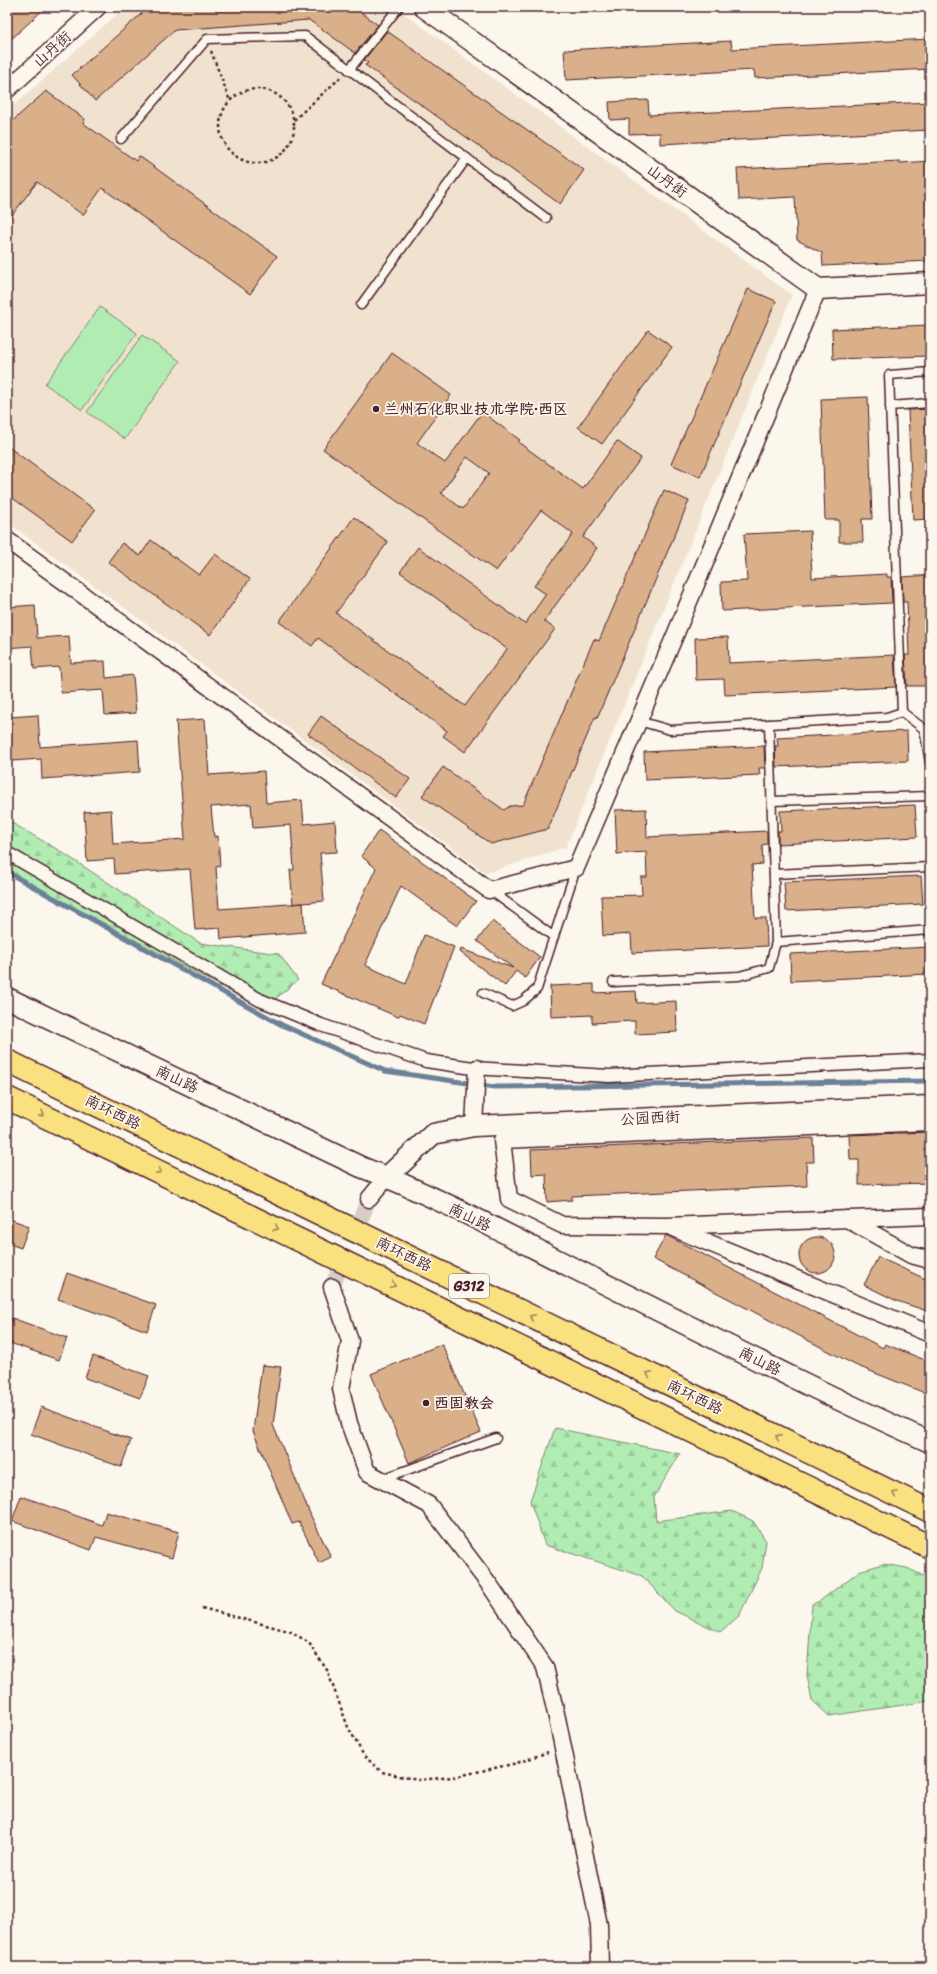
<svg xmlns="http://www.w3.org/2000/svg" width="937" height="1974" viewBox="0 0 937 1974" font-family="Sriracha,'LXGW WenKai TC',sans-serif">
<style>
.built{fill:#f1e2cf}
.green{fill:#b1edb3;stroke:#7e866f}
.forest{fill:url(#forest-firs);stroke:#7e866f}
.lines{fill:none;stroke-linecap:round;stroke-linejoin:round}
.stream{stroke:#6c8099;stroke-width:5}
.building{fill:#d9b08a;stroke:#4a1f2b;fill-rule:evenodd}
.minor-tunnel{stroke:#d8ccc5;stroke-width:16;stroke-dasharray:16 8;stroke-linecap:butt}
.service-casing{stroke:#4a1f2b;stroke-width:11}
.pedestrian-casing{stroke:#4a1f2b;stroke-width:15}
.minor-casing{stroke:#4a1f2b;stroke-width:19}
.tertiary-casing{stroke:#4a1f2b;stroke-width:23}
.trunk-casing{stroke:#4a1f2b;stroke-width:25}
.path{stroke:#4a1f2b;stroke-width:2.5;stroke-dasharray:3 3;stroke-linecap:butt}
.service{stroke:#fbf7ec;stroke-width:8}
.pedestrian{stroke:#fbf7ec;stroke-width:12}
.minor{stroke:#fbf7ec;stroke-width:16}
.tertiary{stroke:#fbf7ec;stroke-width:20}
.trunk{stroke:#fae180;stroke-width:22}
.oneway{stroke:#a28056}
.poi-dot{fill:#4a1f2b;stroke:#fbf7ec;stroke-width:1.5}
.labels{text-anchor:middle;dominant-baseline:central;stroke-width:3.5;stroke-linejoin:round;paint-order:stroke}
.shield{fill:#fbf7ec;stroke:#7f6065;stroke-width:1}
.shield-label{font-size:14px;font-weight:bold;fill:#4a1f2b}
.street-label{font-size:15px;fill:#4a1f2b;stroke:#fbf7ec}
.poi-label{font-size:15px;font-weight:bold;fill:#4a1f2b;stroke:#fbf7ec;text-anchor:start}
</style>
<defs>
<pattern id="forest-firs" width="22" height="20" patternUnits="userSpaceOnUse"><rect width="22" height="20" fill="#b1edb3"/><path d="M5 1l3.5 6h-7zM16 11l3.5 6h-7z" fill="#9acb9a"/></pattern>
</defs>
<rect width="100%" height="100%" fill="#fbf7ec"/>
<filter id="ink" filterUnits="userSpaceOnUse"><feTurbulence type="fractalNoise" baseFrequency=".025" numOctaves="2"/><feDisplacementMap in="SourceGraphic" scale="8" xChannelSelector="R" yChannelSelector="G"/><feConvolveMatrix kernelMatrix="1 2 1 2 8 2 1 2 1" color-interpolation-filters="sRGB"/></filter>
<g filter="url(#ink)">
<path class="built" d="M125,7H395L792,295L566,847L486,873L7,522V111Z"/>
<g class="green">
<path d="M100,307L137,333L82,410L45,384Z"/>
<path d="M142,335L180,361L125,439L87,412Z"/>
</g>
<g class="forest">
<path d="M7,820L60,851L200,943L279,954L298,980L263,1009L7,871Z"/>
<path d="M555,1428L680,1454L654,1497L656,1521L732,1511L753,1521L766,1541L762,1568L739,1616L720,1632L675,1611L642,1576L545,1545L530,1501Z"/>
<path d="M883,1564L907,1568L930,1579V1701L829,1716L812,1700L807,1675L812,1604L820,1601L859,1571Z"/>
</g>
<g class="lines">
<path class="stream" d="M7,872L282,1025L385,1071L495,1087L930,1081"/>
</g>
<g class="building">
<path d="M7,7H46L7,43Z"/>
<path d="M149,7H354L378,25L355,53L309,20L175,30L95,101L72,75Z"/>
<path d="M387,31L584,170L560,204L365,65L368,63L364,60Z"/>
<path d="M930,39V69L755,78L754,70L566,80L564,50L731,41L732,49Z"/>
<path d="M46,91L85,119L83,123L136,161L139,156L277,256L250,294L102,188L83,215L37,182L7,222V126Z"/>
<path d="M648,100L649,115L930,102V130L660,144V133L629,134V119L610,120L609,102Z"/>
<path d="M900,161V163L930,161V261L823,266L822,253L797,240L795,197L739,200L737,169Z"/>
<path d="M748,289L776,301L700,477L671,464Z"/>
<path d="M930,325V356L833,359L832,329Z"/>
<path d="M648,330L672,347L602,444L578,427Z"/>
<path d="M392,353L451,395L417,443L445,463L482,412L520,440L518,442L583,489L617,441L641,458L583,537L597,548L544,621L555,629L465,752L443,736L447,731L318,638L312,646L279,622L354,517L388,542L336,613L465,706L507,649L400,572L418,547L525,624L546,594L534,586L573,534L541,510L496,571L323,449ZM467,457L489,473L463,509L441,493Z"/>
<path d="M868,397L872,519H862L863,542H839V520H825L821,399Z"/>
<path d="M930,409V519L913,520L908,410Z"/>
<path d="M7,446L95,510L72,541L7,494Z"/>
<path d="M664,490L689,501L597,718L595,717L548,829L491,844L422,796L443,767L504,810L510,806L523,805L594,639L599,641Z"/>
<path d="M810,531L812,578L887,574V577H891L892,603L722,611L721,582L747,581L744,534Z"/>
<path d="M151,540L199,575L215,554L250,579L210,635L108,562L122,543L140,556Z"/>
<path d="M930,575V686H907L905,655H909L907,602H903L902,577Z"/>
<path d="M35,605L37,638L69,636L71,663L105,661L106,678L133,675L136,713L105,715L103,690L61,693L59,667L34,669L32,646L7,648V607Z"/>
<path d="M728,637L729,663L894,655L896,687L725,695L724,679L696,680L695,638Z"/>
<path d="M38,715L40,747L138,740L140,772L42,779L41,759L12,761L9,717Z"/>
<path d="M321,716L410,779L396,798L308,734Z"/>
<path d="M205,719L209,775L264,771L266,803L302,800L304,824L335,821L337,852L320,853L324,901L293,904L290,870H294L291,825L253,828L251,804L211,807L214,837L218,836L220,866L216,867L219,909L303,903L305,932L221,939L220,928L195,930L190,869L115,874L114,859L87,861L84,812L111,810L113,844L185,839L176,721Z"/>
<path d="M907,731L908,761L776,767L775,746H778L777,738Z"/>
<path d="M764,746L765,768H759L760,775L645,780L644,752Z"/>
<path d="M915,805L917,837L778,844V831H781L780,811Z"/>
<path d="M646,809L647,837L767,831V844L762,845L763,864L752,865L755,918H766L767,946L632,953L631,934L603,936L601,896L642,895L641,877H647L646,852L617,854L615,810Z"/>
<path d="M379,830L476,901L457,926L401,886L365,965L406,984L424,935L454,947L424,1024L400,1014L398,1017L321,984L376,868L361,856Z"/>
<path d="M921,876L923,904L786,911L784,882Z"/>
<path d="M492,921L540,957L525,978L516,971L505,986L460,952L461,949L513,968L477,941Z"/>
<path d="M930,947L928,974L791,981L790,954Z"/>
<path d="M594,984V993L636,991L637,1003L676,1001L677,1032L635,1034V1021L592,1023V1015L551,1017L550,986Z"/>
<path d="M930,1132V1183L859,1185V1160H850L849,1135Z"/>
<path d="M813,1138L814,1162H806L807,1186L572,1196V1200L547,1202L546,1174L532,1175L531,1150Z"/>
<path d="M7,1218L29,1226L21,1248L7,1243Z"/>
<path d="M666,1235L883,1348L885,1344L930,1362V1395L855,1365L653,1259Z"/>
<circle cx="817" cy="1255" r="18"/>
<path d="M878,1257L930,1281V1312L897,1301L864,1285Z"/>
<path d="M67,1273L156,1305L147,1331L58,1299Z"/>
<path d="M12,1318L67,1338L59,1360L7,1342V1331Z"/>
<path d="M442,1344L481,1432L409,1463L371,1374Z"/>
<path d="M93,1356L149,1376L140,1398L85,1378Z"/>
<path d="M262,1365L281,1367L273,1425L311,1516L331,1557L319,1563L299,1522L292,1524L253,1431Z"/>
<path d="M41,1407L131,1440L121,1467L31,1434Z"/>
<path d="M21,1496L102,1525L106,1512L179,1532L172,1558L96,1537L91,1550L12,1521Z"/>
</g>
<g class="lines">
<path class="minor-tunnel" d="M332,1287L369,1199"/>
<g class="service-casing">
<g id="service">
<path d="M349,70L399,7"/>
<path d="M121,139L207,39L305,36L546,218"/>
<path d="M361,305L467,158"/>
<path d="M930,372L889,375L902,712L924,729L930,762"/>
<path d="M890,406L930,403"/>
<path d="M639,721L670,730L887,717L902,712"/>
<path d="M772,801L930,796"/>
<path d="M774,874L930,867"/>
<path d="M490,890L554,937"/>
<path d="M776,942L930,930"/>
<path d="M613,982L739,976L769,968L776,942L769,724"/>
<path d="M483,993L512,1006L523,1001L537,989L576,868"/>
<path d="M382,1479L496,1438"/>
</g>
</g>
<g class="pedestrian-casing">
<path id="pedestrian" d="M7,853L260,1000L321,1025L426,1061L473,1068L609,1076L930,1060"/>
</g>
<g class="minor-casing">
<g id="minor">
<path d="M7,90L98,7"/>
<path d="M7,540L489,890L576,868L676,633L818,289"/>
<path d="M930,1122L502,1140L509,1199L562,1225L667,1226L930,1216"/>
<path d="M474,1126L477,1068"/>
<path d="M369,1199L387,1177"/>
<path d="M847,1219L911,1255L930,1260"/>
<path d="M673,1228L930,1334"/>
<path d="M332,1287L350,1341L341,1389L349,1423L367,1472L429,1505L489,1584L545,1667L557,1718L599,1925L600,1967"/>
</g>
</g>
<g class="tertiary-casing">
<g id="tertiary">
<path d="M424,7L818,289L930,283"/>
<path d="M7,998L361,1167C434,1195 504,1233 573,1268C692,1327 809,1388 930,1442"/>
<path d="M387,1177L433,1134L474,1126L930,1106"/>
</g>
</g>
<g class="trunk-casing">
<g id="trunk">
<path d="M7,1061L930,1511"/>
<path d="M7,1098L930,1547"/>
</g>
</g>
<g class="path">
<path d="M211,51L230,101"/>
<circle cx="257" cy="126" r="37"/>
<path d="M294,120L341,77"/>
<path d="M202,1608L292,1632L309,1643L327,1670L348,1727L364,1756L382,1772L417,1780L454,1777L517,1763L548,1752"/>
</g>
<use href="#service" class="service"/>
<use href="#pedestrian" class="pedestrian"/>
<use href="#minor" class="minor"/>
<use href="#tertiary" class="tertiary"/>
<use href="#trunk" class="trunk"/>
</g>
<defs><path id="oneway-chevron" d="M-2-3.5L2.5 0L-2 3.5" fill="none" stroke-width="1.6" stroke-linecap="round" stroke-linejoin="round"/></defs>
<g class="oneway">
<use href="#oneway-chevron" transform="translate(42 1114) rotate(26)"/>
<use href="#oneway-chevron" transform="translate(159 1171) rotate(26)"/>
<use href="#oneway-chevron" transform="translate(276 1228) rotate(26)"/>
<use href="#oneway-chevron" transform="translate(393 1285) rotate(26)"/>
<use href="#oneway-chevron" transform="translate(532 1317) rotate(-154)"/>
<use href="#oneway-chevron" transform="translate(649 1374) rotate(-154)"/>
<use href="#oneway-chevron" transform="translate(778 1437) rotate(-154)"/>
<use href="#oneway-chevron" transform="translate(895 1494) rotate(-154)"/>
</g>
</g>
<g class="poi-dot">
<circle cx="376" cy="409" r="4"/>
<circle cx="426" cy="1403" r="4"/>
</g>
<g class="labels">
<rect class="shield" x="449" y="1274" width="40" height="24" rx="3"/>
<g class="shield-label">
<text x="469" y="1286">G312</text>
</g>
<g class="street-label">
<text transform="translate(52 49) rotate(-42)">山丹街</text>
<text transform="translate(667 181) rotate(36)">山丹街</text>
<text transform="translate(177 1079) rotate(25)">南山路</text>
<text transform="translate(113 1112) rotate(26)">南环西路</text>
<text transform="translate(650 1118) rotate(-3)">公园西街</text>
<text transform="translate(470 1217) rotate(26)">南山路</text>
<text transform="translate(404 1254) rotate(26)">南环西路</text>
<text transform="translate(760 1361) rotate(27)">南山路</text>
<text transform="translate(695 1397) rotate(26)">南环西路</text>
</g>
<g class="poi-label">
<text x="384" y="409">兰州石化职业技术学院·西区</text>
<text x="434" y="1403">西固教会</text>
</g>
</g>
<rect width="937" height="1974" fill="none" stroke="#fbf7ec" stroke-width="24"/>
<rect x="12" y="12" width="913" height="1950" fill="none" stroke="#4a1f2b" stroke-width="1.5" filter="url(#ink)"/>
</svg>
